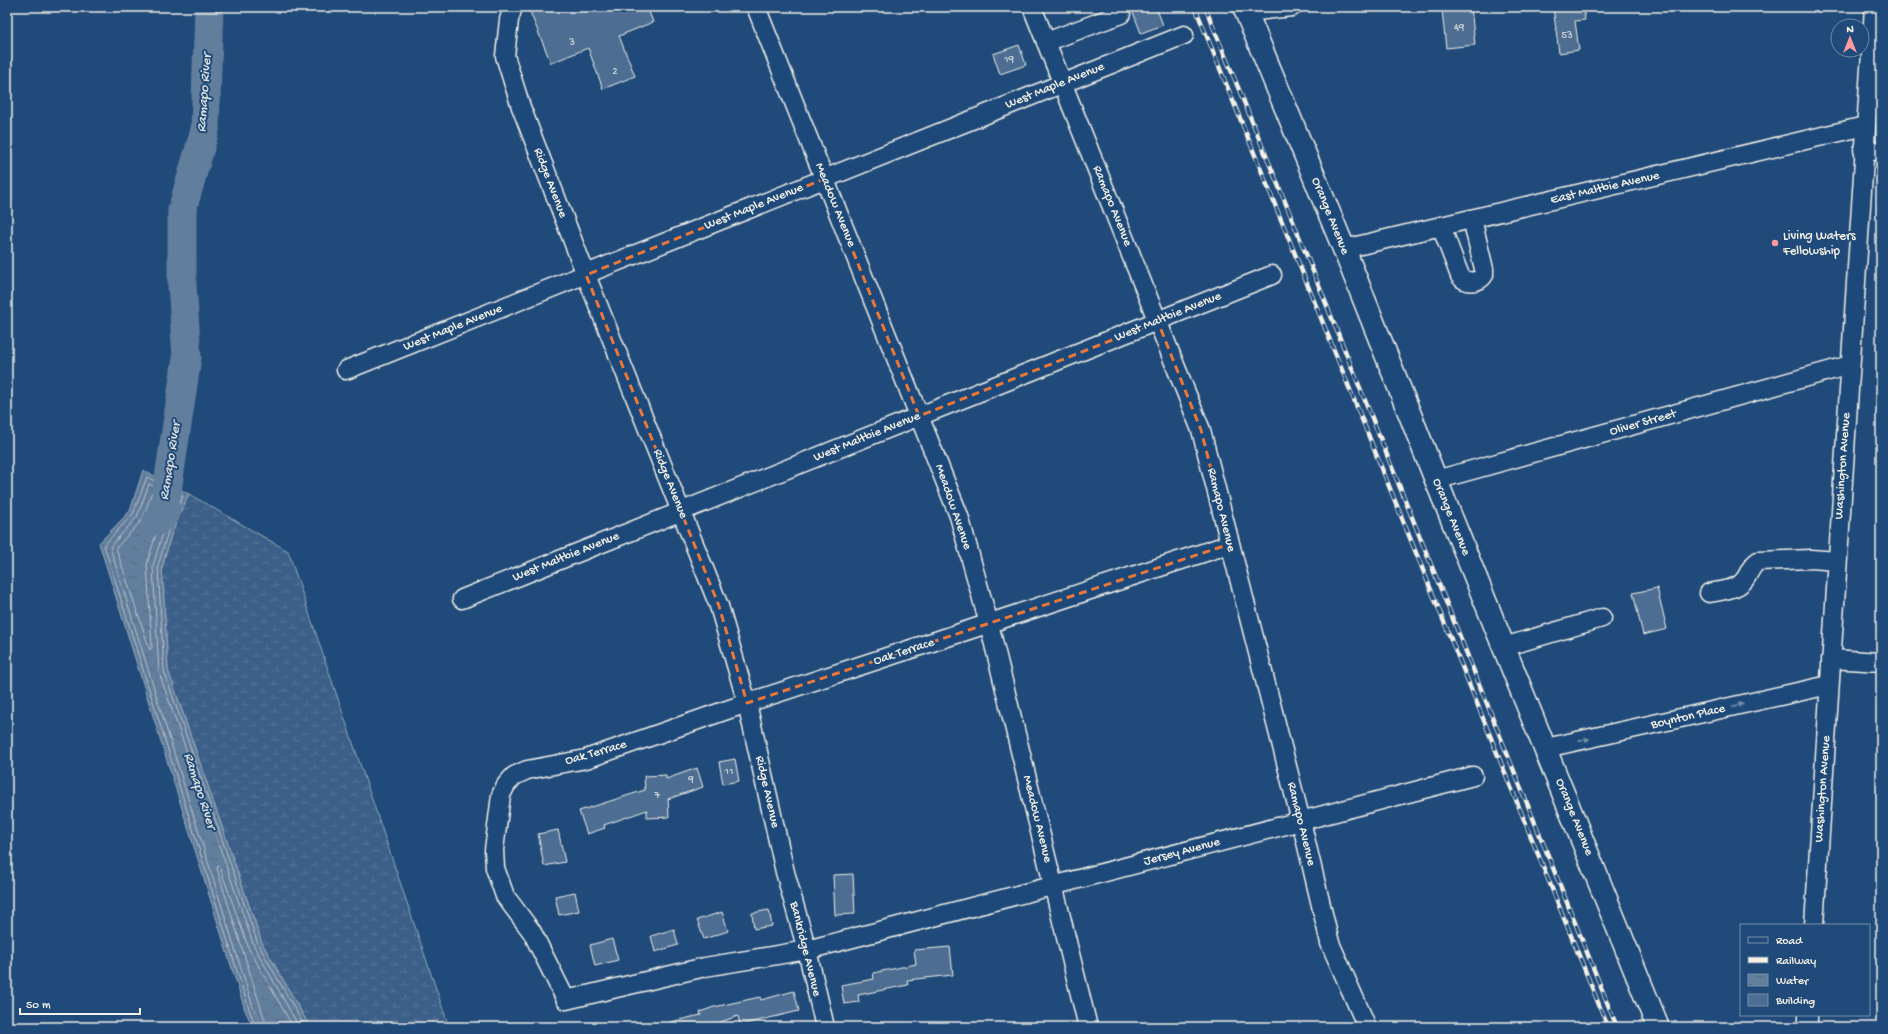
<svg xmlns="http://www.w3.org/2000/svg" width="1888" height="1034" viewBox="0 0 1888 1034" font-family="'Gochi Hand',sans-serif">
<style>
.wetland{fill:url(#wetland-marsh);stroke:#97a8b8}
.water{fill:url(#water-ripples);stroke:#9cacbb}
.lines{fill:none;stroke-linecap:round;stroke-linejoin:round}
.shore{stroke:#bac3ca;stroke-width:1}
.river{stroke:#627e9d;stroke-width:29}
.building{fill:#4d6e92;stroke:#f4f1e8}
.minor-casing{stroke:#f4f1e8;stroke-width:21}
.major-casing{stroke:#f4f1e8;stroke-width:25}
.minor{stroke:#1f4a7a;stroke-width:18}
.major{stroke:#1f4a7a;stroke-width:22}
.rail-casing{stroke:#f4f1e8;stroke-width:4.5}
.rail{stroke:#1f4a7a;stroke-width:3;stroke-dasharray:9;stroke-linecap:butt}
.oneway{fill:#748da6}
.marked{fill:none;stroke:#ea7738;stroke-width:3;stroke-dasharray:8 5;stroke-linejoin:round}
.poi-dot{fill:#ff9aa2;stroke:#1f4a7a;stroke-width:1.5}
.labels{text-anchor:middle;dominant-baseline:central;stroke-width:4;stroke-linejoin:round;paint-order:stroke}
.number-label{font-size:11px;fill:#cad0d2}
.street-label{font-size:13px;fill:#f4f1e8;stroke:#1f4a7a}
.poi-label{font-size:13px;fill:#f4f1e8;stroke:#1f4a7a;text-anchor:start}
.water-label{font-size:14px;font-style:italic;fill:#dee0dd;stroke:#1f4a7a}
</style>
<defs>
<pattern id="wetland-marsh" width="20" height="14" patternUnits="userSpaceOnUse"><rect width="20" height="14" fill="#3a5f88"/><path d="M1 5h8M5 5V1M11 12h8M15 12V8" fill="none" stroke="#577699"/></pattern>
<pattern id="water-ripples" width="26" height="14" patternUnits="userSpaceOnUse"><rect width="26" height="14" fill="#627e9d"/><path d="M2 4q2-2 4 0t4 0M15 11q2-2 4 0t4 0" fill="none" stroke="#58687a"/></pattern>
</defs>
<rect width="100%" height="100%" fill="#1f4a7a"/>
<filter id="ink" filterUnits="userSpaceOnUse"><feTurbulence type="fractalNoise" baseFrequency=".025" numOctaves="2"/><feDisplacementMap in="SourceGraphic" scale="8" xChannelSelector="R" yChannelSelector="G"/><feConvolveMatrix kernelMatrix="1 2 1 2 8 2 1 2 1" color-interpolation-filters="sRGB"/></filter>
<g filter="url(#ink)">
<path class="wetland" d="M189,494L288,551L449,1027H310L262,943L168,670L162,567L172,532Z"/>
<path class="water" d="M143,470L189,494L172,532L162,567L168,670L262,943L310,1027H253L245,1010L99,543L130,511Z"/>
<g class="lines">
<g class="shore">
<path d="M152,493L169,502L158,527L147,564L152,648L150,650L116,548L142,520Z"/>
<path d="M256,1027L249,1009L104,545L133,514L147,477L183,496L168,531L158,566L164,671L258,944L305,1027"/>
<path d="M261,1027L253,1007L110,547L137,517L149,484L177,499L164,529L153,566L159,672L254,946L299,1027"/>
<path d="M267,1027L217,869L218,866L220,868L249,949L293,1027"/>
</g>
<path class="river" d="M157,521L165,504L187,358L182,284V210L205,130L209,7"/>
</g>
<g class="building">
<path d="M528,7H647L653,22L619,36L635,76L603,89L588,48L551,63Z"/>
<path d="M1131,7H1156L1163,25L1141,33Z"/>
<path d="M1471,7L1475,45L1446,48L1442,10Z"/>
<path d="M1553,7H1583L1585,20L1575,21L1579,50L1559,53Z"/>
<path d="M1019,45L1026,65L1000,74L993,54Z"/>
<path d="M1657,588L1667,629L1643,635L1633,593Z"/>
<path d="M735,759L739,781L723,784L719,762Z"/>
<path d="M697,768L703,787L668,799L669,817L647,818V810L604,825L605,828L587,834L579,811L645,790L644,776L666,775V779Z"/>
<path d="M558,830L565,862L544,866L538,834Z"/>
<path d="M853,874L855,914L835,915L833,875Z"/>
<path d="M575,892L579,911L559,915L555,896Z"/>
<path d="M769,910L772,926L754,929L752,913Z"/>
<path d="M722,912L728,931L704,939L697,920Z"/>
<path d="M674,929L678,945L655,952L651,936Z"/>
<path d="M612,939L618,960L595,966L590,945Z"/>
<path d="M950,947L953,975L907,980L908,985L858,995L859,1002L844,1004L841,985L874,979L873,973L916,964L914,950Z"/>
<path d="M794,991L799,1011L740,1025L738,1016L706,1027H670V1022L701,1015L700,1012L714,1007L760,997L761,1000Z"/>
</g>
<g class="lines">
<g class="minor-casing">
<g id="minor">
<path d="M513,7L509,20L505,56L521,107L586,275L719,606L747,703L785,872L807,950L825,1027"/>
<path d="M756,7L959,516L989,624L1088,1027"/>
<path d="M1032,7L1201,430L1301,821L1330,943L1367,1027"/>
<path d="M1246,12L1292,7"/>
<path d="M1046,42L1121,14"/>
<path d="M1863,150L1881,151"/>
<path d="M1441,226L1460,276C1466,284 1479,283 1484,275V269L1472,219"/>
<path d="M1344,249L1865,126"/>
<path d="M346,370L1184,35"/>
<path d="M1436,480L1850,365"/>
<path d="M1230,544L747,703L586,759L527,770L514,776L506,785L501,795L494,850L495,868L505,896L532,932L566,1000L705,967L807,950L1473,776"/>
<path d="M1709,593C1723,590 1740,590 1747,576C1751,569 1751,566 1758,561L1811,559L1837,561"/>
<path d="M462,599L1272,275"/>
<path d="M1504,647L1602,618"/>
<path d="M1831,659L1881,662"/>
<path d="M1546,748L1829,685"/>
<path d="M1814,925L1874,7"/>
<path d="M1808,1027V1015"/>
</g>
</g>
<g class="major-casing">
<path id="major" d="M1244,7L1344,249L1436,480L1658,1027"/>
</g>
<use href="#minor" class="minor"/>
<use href="#major" class="major"/>
<g class="rail-casing">
<g id="rail">
<path d="M1195,7L1608,1027"/>
<path d="M1205,7L1286,204L1617,1027"/>
</g>
</g>
<use href="#rail" class="rail"/>
</g>
<defs><path id="oneway-solid" d="M-6-.8H1V-3.2L6.5 0L1 3.2V.8H-6Z"/></defs>
<g class="oneway">
<use href="#oneway-solid" transform="translate(1738 705) rotate(-13)"/>
<use href="#oneway-solid" transform="translate(1584 740) rotate(-13)"/>
</g>
</g>
<path class="marked" d="M824,179L919,416L1158,322L1201,430L1230,544L747,703L719,606L586,275Z"/>
<circle class="poi-dot" cx="1775" cy="243" r="4"/>
<g class="labels">
<g class="number-label">
<text x="1459" y="28">49</text>
<text x="1567" y="36">53</text>
<text x="572" y="43">3</text>
<text x="1009" y="60">19</text>
<text x="615" y="72">2</text>
<text x="729" y="772">11</text>
<text x="691" y="780">9</text>
<text x="657" y="796">7</text>
</g>
<g class="street-label">
<text transform="translate(1055 86) rotate(-22)">West Maple Avenue</text>
<text transform="translate(550 183) rotate(69)">Ridge Avenue</text>
<text transform="translate(1605 188) rotate(-13)">East Maltbie Avenue</text>
<text transform="translate(835 205) rotate(68)">Meadow Avenue</text>
<text transform="translate(1112 206) rotate(68)">Ramapo Avenue</text>
<text transform="translate(754 207) rotate(-22)">West Maple Avenue</text>
<text transform="translate(1330 216) rotate(68)">Orange Avenue</text>
<text transform="translate(1168 317) rotate(-22)">West Maltbie Avenue</text>
<text transform="translate(453 328) rotate(-22)">West Maple Avenue</text>
<text transform="translate(1643 423) rotate(-16)">Oliver Street</text>
<text transform="translate(867 437) rotate(-22)">West Maltbie Avenue</text>
<text transform="translate(1843 466) rotate(-86)">Washington Avenue</text>
<text transform="translate(670 484) rotate(68)">Ridge Avenue</text>
<text transform="translate(953 507) rotate(71)">Meadow Avenue</text>
<text transform="translate(1221 510) rotate(76)">Ramapo Avenue</text>
<text transform="translate(1451 517) rotate(68)">Orange Avenue</text>
<text transform="translate(566 557) rotate(-22)">West Maltbie Avenue</text>
<text transform="translate(904 652) rotate(-18)">Oak Terrace</text>
<text transform="translate(1688 717) rotate(-13)">Boynton Place</text>
<text transform="translate(596 753) rotate(-16)">Oak Terrace</text>
<text transform="translate(1823 789) rotate(-86)">Washington Avenue</text>
<text transform="translate(767 792) rotate(77)">Ridge Avenue</text>
<text transform="translate(1574 817) rotate(68)">Orange Avenue</text>
<text transform="translate(1037 819) rotate(76)">Meadow Avenue</text>
<text transform="translate(1301 824) rotate(76)">Ramapo Avenue</text>
<text transform="translate(1182 852) rotate(-15)">Jersey Avenue</text>
<text transform="translate(805 949) rotate(76)">Bankridge Avenue</text>
</g>
<g class="poi-label">
<text x="1783" y="236">Living Waters<tspan x="1783" dy="15">Fellowship</tspan></text>
</g>
<g class="water-label">
<text transform="translate(205 93) rotate(-86)">Ramapo River</text>
<text transform="translate(171 461) rotate(-81)">Ramapo River</text>
<text transform="translate(199 791) rotate(72)">Ramapo River</text>
</g>
</g>
<rect width="1888" height="1034" fill="none" stroke="#1f4a7a" stroke-width="24"/>
<rect x="12" y="12" width="1864" height="1010" fill="none" stroke="#f4f1e8" stroke-width="1.5" filter="url(#ink)"/>
<rect x="1740" y="924" width="130" height="92" fill="#1f4a7a" stroke="#748da6"/>
<rect x="1748" y="937" width="20" height="6" fill="#1f4a7a" stroke="#748da6"/>
<text x="1776" y="944" font-size="12" fill="#f4f1e8">Road</text>
<rect x="1748" y="957" width="20" height="6" fill="#f4f1e8" stroke="#748da6"/>
<text x="1776" y="964" font-size="12" fill="#f4f1e8">Railway</text>
<rect x="1748" y="974" width="20" height="12" fill="url(#water-ripples)" stroke="#748da6"/>
<text x="1776" y="984" font-size="12" fill="#f4f1e8">Water</text>
<rect x="1748" y="994" width="20" height="12" fill="#4d6e92" stroke="#748da6"/>
<text x="1776" y="1004" font-size="12" fill="#f4f1e8">Building</text>
<g transform="translate(1850 38)"><circle r="19" fill="#1f4a7a" stroke="#748da6"/>
<path d="M0-3L7 15L0 10L-7 15Z" fill="#ff9aa2"/>
<text y="-6" font-size="11" font-weight="bold" text-anchor="middle" fill="#f4f1e8">N</text>
</g>
<path d="M20 1008v6h120v-6" fill="none" stroke="#f4f1e8" stroke-width="2"/>
<text x="26" y="1008" font-size="12" fill="#f4f1e8" stroke="#1f4a7a" stroke-width="3" paint-order="stroke">50 m</text>
</svg>
